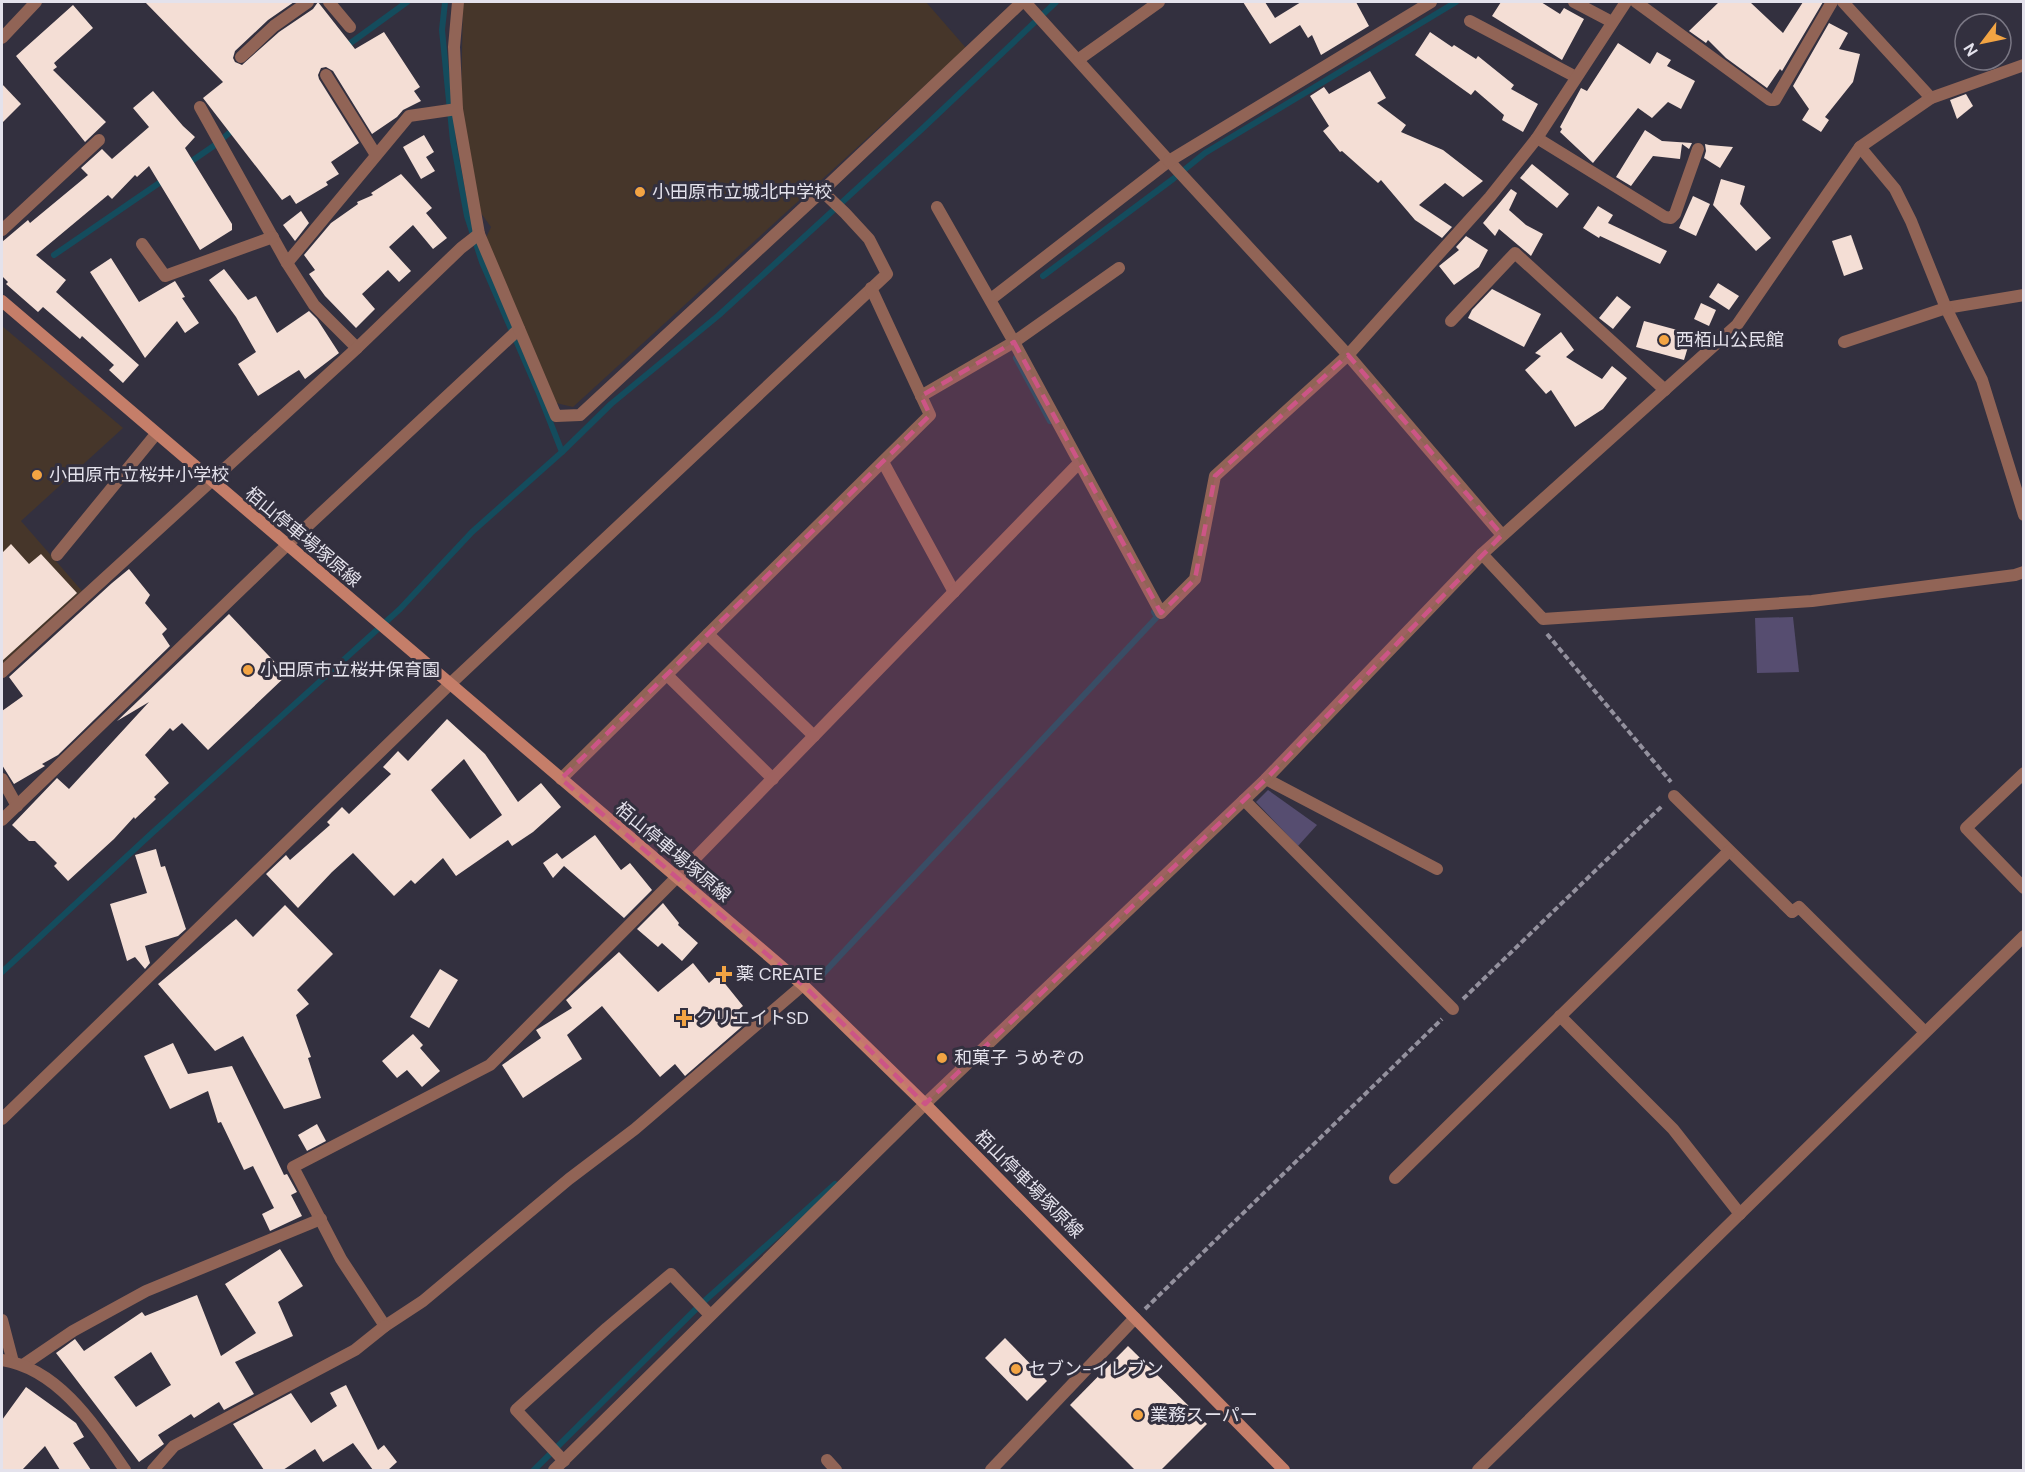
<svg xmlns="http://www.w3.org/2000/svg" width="2025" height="1472" viewBox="0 0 2025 1472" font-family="'DM Sans','Noto Sans JP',sans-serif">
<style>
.education{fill:#46362a}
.green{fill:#564d70}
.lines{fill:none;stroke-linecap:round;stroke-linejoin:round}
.stream{stroke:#144c5d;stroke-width:6}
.building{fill:#f4ded5;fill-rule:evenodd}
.path{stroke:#94919e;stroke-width:4;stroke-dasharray:6 3;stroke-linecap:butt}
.service{stroke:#916456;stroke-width:12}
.minor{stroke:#916456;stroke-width:12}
.secondary{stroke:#c57e69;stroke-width:12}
.marked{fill:#cc5586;fill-opacity:0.2;stroke:#cc5586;stroke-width:4.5;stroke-dasharray:12 8;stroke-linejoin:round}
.poi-dot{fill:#f3a443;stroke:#33303f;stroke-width:2}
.labels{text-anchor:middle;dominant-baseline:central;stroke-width:6;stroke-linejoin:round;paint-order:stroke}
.poi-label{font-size:18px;fill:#e4e2ec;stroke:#33303f;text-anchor:start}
.street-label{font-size:18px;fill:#e4e2ec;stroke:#33303f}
</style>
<rect width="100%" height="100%" fill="#33303f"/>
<g class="education">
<path d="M463,2H926L966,48L573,407L556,403L485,240L491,227L478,209L461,104Z"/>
<path d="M2,326L123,428L21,521L82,591L2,665Z"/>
</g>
<g class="green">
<path d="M1793,617L1799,672L1757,673L1755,618Z"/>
<path d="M1268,790L1317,825L1298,846L1256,802Z"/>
</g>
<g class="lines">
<g class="stream">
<path d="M445,2L442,30L453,141L467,216L482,262L538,391L562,452"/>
<path d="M345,47L407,2"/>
<path d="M186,165L215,145L235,128"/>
<path d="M54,255L165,179"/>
<path d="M1043,276L1173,179L1205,153L1456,2"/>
<path d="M1016,358L1050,421"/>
<path d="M2,972L151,834L400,609L472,532L562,452L611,404L719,315L922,129L1056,2"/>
<path d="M821,976L1157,617L1154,612"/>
<path d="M534,1470L700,1305L835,1184"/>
</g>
</g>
<g class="building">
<path d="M145,2H294L268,20L235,51L233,58L235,62L242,65L279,32L313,9L318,2L355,49L384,32L420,87L414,91L421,101L403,110L397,117L372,134L333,71L326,67L321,68L318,75L319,79L359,143L331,162L339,174L326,182L328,185L296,204L290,195L282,200L203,98L223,82Z"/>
<path d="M1243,2H1265L1275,18L1301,2H1356L1369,26L1321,55L1312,35L1308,38L1300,25L1270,44Z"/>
<path d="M1501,2H1541L1560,14L1564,8L1584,19L1562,60L1492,16Z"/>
<path d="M1719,2H1750L1783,33L1803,2H1823L1782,71L1780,69L1767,88L1726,58L1708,40L1706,43L1689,31Z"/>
<path d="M73,5L93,28L54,63L57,67L53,70L106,122L85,142L16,56Z"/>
<path d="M1829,23L1848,33L1839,49L1860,54L1853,82L1825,117L1829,120L1821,132L1802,120L1809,109L1793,86Z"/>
<path d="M1430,32L1452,47L1454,45L1476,59L1478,56L1514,85L1511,89L1538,104L1523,132L1502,120L1504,115L1475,90L1471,95L1415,55Z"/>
<path d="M1618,43L1650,64L1657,52L1671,60L1667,66L1695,81L1681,109L1668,102L1652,118L1638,108L1593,163L1560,132L1562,129L1560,127L1581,88L1587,91Z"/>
<path d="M1370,71L1386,98L1377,103L1406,125L1401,132L1443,150L1483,181L1463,197L1445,183L1419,205L1452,227L1442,238L1415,220L1381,180L1378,183L1342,151L1340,152L1323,131L1329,126L1310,96L1324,87L1329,94Z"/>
<path d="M2,84L21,104L2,123Z"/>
<path d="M153,91L183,126L195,137L185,148L232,224V230L200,250L149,166L137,177L135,175L112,199L108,195L36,255L66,280L56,292L139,365L123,383L109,370L114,365L82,336L80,339L43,307L38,312L6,284L8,282L2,276V242L28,220L30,223L88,175L81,168L102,149L112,159L149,127L133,108Z"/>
<path d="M1966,94L1973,106L1957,119L1950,100Z"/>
<path d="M1645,130L1662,141L1692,143L1689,149L1682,144L1680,159L1653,156L1631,186L1616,177Z"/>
<path d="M424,135L434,152L426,157L435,171L421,179L403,147Z"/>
<path d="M1705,144L1709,145L1733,147L1720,168L1704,158L1706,151Z"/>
<path d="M1532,164L1569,194L1557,208L1520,178Z"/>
<path d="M401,174L432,208L426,213L447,238L433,249L413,225L389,247L411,271L399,282L388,270L362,294L375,309L356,328L325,296L309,274L315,270L304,255L331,223L358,204L357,202L373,195L371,193Z"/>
<path d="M1721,179L1745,186L1740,204L1771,238L1756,251L1713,205Z"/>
<path d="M1511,189L1517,193L1509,210L1526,225L1543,234L1531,256L1499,229L1495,236L1483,223Z"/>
<path d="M1693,196L1710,204L1696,236L1679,228Z"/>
<path d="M1598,206L1613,215L1608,223L1667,251L1660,264L1600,236L1599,238L1583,228Z"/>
<path d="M301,211L309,223L295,241L283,225Z"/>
<path d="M1851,235L1863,269L1844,276L1832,241Z"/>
<path d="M1466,236L1488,250L1479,267L1454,285L1439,266L1459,250L1456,247Z"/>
<path d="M111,258L139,302L175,281L185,297L182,298L199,323L185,333L177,321L145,358L90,272Z"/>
<path d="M224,269L248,300L256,296L277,333L309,311L317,319L339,353L305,379L299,370L258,396L238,364L256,352L236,317L209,280Z"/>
<path d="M1718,283L1739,296L1729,310L1709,297Z"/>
<path d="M1492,289L1541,314L1524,347L1468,318L1472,310Z"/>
<path d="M1617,296L1631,307L1613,329L1599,318Z"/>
<path d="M1701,303L1716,310L1709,326L1694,319Z"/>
<path d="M1644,321L1692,334L1684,360L1636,347Z"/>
<path d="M1561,332L1574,350L1566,357L1602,379L1612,366L1627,378L1603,409L1575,427L1551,390L1546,394L1525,370L1541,356L1535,353Z"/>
<path d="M11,544L29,564L41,554L77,593L2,661V553Z"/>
<path d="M129,569L150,595L145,603L167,629L162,634L170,646L58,755L42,764L45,766L14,784L2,765V711L23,696L9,677L112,583Z"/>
<path d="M229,614L287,675L208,750L182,723L173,731L170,728L145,755L169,783L154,797L156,799L135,819L134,817L114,839L68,881L54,866L57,863L35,841H29L12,825L57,778L69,789L149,702L117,721Z"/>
<path d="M447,719L485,754L518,802L541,783L561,807L533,832L512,846L508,840L456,876L443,858L415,884L411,880L394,896L353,853L332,872L298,908L266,874L286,855L290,860L330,825L327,822L342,807L349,814L391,774L383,767L398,751L408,761ZM464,759L502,815L470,839L431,790Z"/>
<path d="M595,835L621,870L630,863L652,890L624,918L564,866L553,878L543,863L557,853L562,859Z"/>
<path d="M156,849L161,867L165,866L186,929L178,936L145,946L150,963L145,969L135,957L127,961L110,904L147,893L135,855Z"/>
<path d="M663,903L679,923L678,925L698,943L682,961L662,943L658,947L637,929Z"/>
<path d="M285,905L333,954L297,990L309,1004L296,1015L311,1057L308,1058L321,1098L284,1109L243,1036L215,1051L158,984L236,919L253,937Z"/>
<path d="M619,952L658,992L693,963L709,983L718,975L743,1006L737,1011L746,1023L685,1076L675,1064L660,1077L602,1006L567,1035L582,1059L523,1098L502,1065L541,1038L536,1030L572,1008L566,1000Z"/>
<path d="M440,969L458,980L429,1028L410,1017Z"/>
<path d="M413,1034L423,1045L420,1048L440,1071L422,1087L407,1070L397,1078L382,1061Z"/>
<path d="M173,1043L188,1074L232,1066L284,1175L287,1174L297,1192L291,1195L302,1216L270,1231L262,1214L274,1208L253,1166L244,1170L221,1122L218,1123L208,1091L170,1109L144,1056Z"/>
<path d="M317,1124L326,1141L307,1151L298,1135Z"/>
<path d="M280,1249L303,1286L278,1302L293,1336L235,1362L254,1394L224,1410L219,1402L194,1418L191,1414L158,1435L164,1444L139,1462L56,1353L75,1339L84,1351L142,1312L145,1316L197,1295L221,1356L256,1333L225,1284ZM151,1352L171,1385L136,1407L114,1377Z"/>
<path d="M1005,1338L1047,1381L1027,1401L985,1358Z"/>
<path d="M1128,1346L1207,1424L1161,1470H1135L1070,1405Z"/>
<path d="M346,1385L378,1450L384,1445L397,1462L388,1470H373L353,1443L323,1462L315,1449L283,1470H264L233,1424L291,1393L311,1423L337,1406L330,1393Z"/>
<path d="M26,1387L76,1423L84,1437L73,1443L91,1470H60L45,1446L22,1470H2V1420Z"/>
</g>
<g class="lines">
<g class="path">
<path d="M1547,634L1671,782"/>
<path d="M1463,999L1662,806"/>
<path d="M1145,1309L1442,1019"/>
</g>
<g class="service">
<path d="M329,2L350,27"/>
<path d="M1574,2L1612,22"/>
<path d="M1636,2L1770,100H1775L1832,2"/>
<path d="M1470,21L1576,77"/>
<path d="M241,57L274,26L308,2"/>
<path d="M326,75L376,155"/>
<path d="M200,107L287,263L314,305L357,348"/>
<path d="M1537,138L1665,217L1671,218L1675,214L1698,149"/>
<path d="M2,230L99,140"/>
<path d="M142,244L165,276L273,237"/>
<path d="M287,263L409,116L457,109"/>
<path d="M991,299L1169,161"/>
<path d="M1014,342L1119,268"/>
<path d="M1844,342L1946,308L2024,295"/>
<path d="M883,462L954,592"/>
<path d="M57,555L156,434"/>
<path d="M708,634L814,736"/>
<path d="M667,675L773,779"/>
<path d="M2024,773L1966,828L2024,888"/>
<path d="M2,779L17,806"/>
<path d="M2,820L286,546L519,329"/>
<path d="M1792,912L1799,907L1925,1032"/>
<path d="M803,985L635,1129L569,1179L423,1301L385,1326L341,1259L293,1167L490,1065L676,878L1079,463"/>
<path d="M2,1119L449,685"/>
<path d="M23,1365L73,1331L146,1291L321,1219"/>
<path d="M564,1461L516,1410L607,1328L671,1274L710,1315"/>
<path d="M153,1470L174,1446L355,1350L385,1326"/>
</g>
<g class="minor">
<path d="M458,2L454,47L457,109L479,234L556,416L580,415L822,191L1022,2"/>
<path d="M1025,2L1169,161L1348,355L1502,535"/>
<path d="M1843,2L1931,98"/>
<path d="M2,38L36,2"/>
<path d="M1079,59L1159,2"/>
<path d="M1860,147L1895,189L1911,221L1946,308L1982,380L2024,515"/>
<path d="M1169,161L1431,2"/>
<path d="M1451,321L1515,253L1665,390"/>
<path d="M1014,342L1161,613L1195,579L1215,476L1348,355L1490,197L1537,138L1626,2"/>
<path d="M921,396L1014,342L937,207"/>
<path d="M1482,554L1543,619L1812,601L2015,575L2024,572"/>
<path d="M2,672L357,348L461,248L479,234"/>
<path d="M449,685L887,274L869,239L845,213L822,191"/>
<path d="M561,779L930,415L871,288"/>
<path d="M1266,779L1437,869"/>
<path d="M1674,796L1792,912"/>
<path d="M1244,800L1453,1009"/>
<path d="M1560,1016L1673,1129L1740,1214"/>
<path d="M1395,1178L1729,851"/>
<path d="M2,1320L13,1362"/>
<path d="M2,1360C59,1369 95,1426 125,1470"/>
<path d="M827,1460L836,1470"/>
<path d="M554,1470L925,1104L1266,779L1482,554L1737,325L1860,147L1931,98L2024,65"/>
<path d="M991,1470L1135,1318"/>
<path d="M1478,1470L2024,936"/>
</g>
<path class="secondary" d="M2,301L803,985L925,1104L1284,1470"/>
</g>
<path class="marked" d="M1014,342L1161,613L1195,579L1215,476L1348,355L1502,535L1266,779L925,1104L803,985L561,779L930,415L921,396Z"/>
<g class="poi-dot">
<circle cx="640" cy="192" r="6"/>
<circle cx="1664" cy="340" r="6"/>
<circle cx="37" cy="475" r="6"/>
<circle cx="248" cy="670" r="6"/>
<path d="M721 965h6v6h6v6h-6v6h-6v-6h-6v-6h6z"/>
<path d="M681 1009h6v6h6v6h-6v6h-6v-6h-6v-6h6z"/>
<circle cx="942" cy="1058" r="6"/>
<circle cx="1016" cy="1369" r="6"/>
<circle cx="1138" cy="1415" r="6"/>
</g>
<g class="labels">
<g class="poi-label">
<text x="652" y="192">小田原市立城北中学校</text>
<text x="1676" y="340">西栢山公民館</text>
<text x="49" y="475">小田原市立桜井小学校</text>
<text x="260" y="670">小田原市立桜井保育園</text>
<text x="736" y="974">薬 CREATE</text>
<text x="696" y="1018">クリエイトSD</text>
<text x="954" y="1058">和菓子 うめぞの</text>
<text x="1028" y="1369">セブン-イレブン</text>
<text x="1150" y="1415">業務スーパー</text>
</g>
<g class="street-label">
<text transform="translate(303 537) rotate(40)">栢山停車場塚原線</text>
<text transform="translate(673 852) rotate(40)">栢山停車場塚原線</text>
<text transform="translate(1029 1184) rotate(45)">栢山停車場塚原線</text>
</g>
</g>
<rect width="2025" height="1472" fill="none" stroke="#e4e2ec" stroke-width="6"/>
<g transform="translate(1983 42) rotate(238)"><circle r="28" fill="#33303f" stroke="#7a7784" stroke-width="1.5"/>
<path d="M0-4.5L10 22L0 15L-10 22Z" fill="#f3a443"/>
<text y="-9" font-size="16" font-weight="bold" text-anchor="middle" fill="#e4e2ec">N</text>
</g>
</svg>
